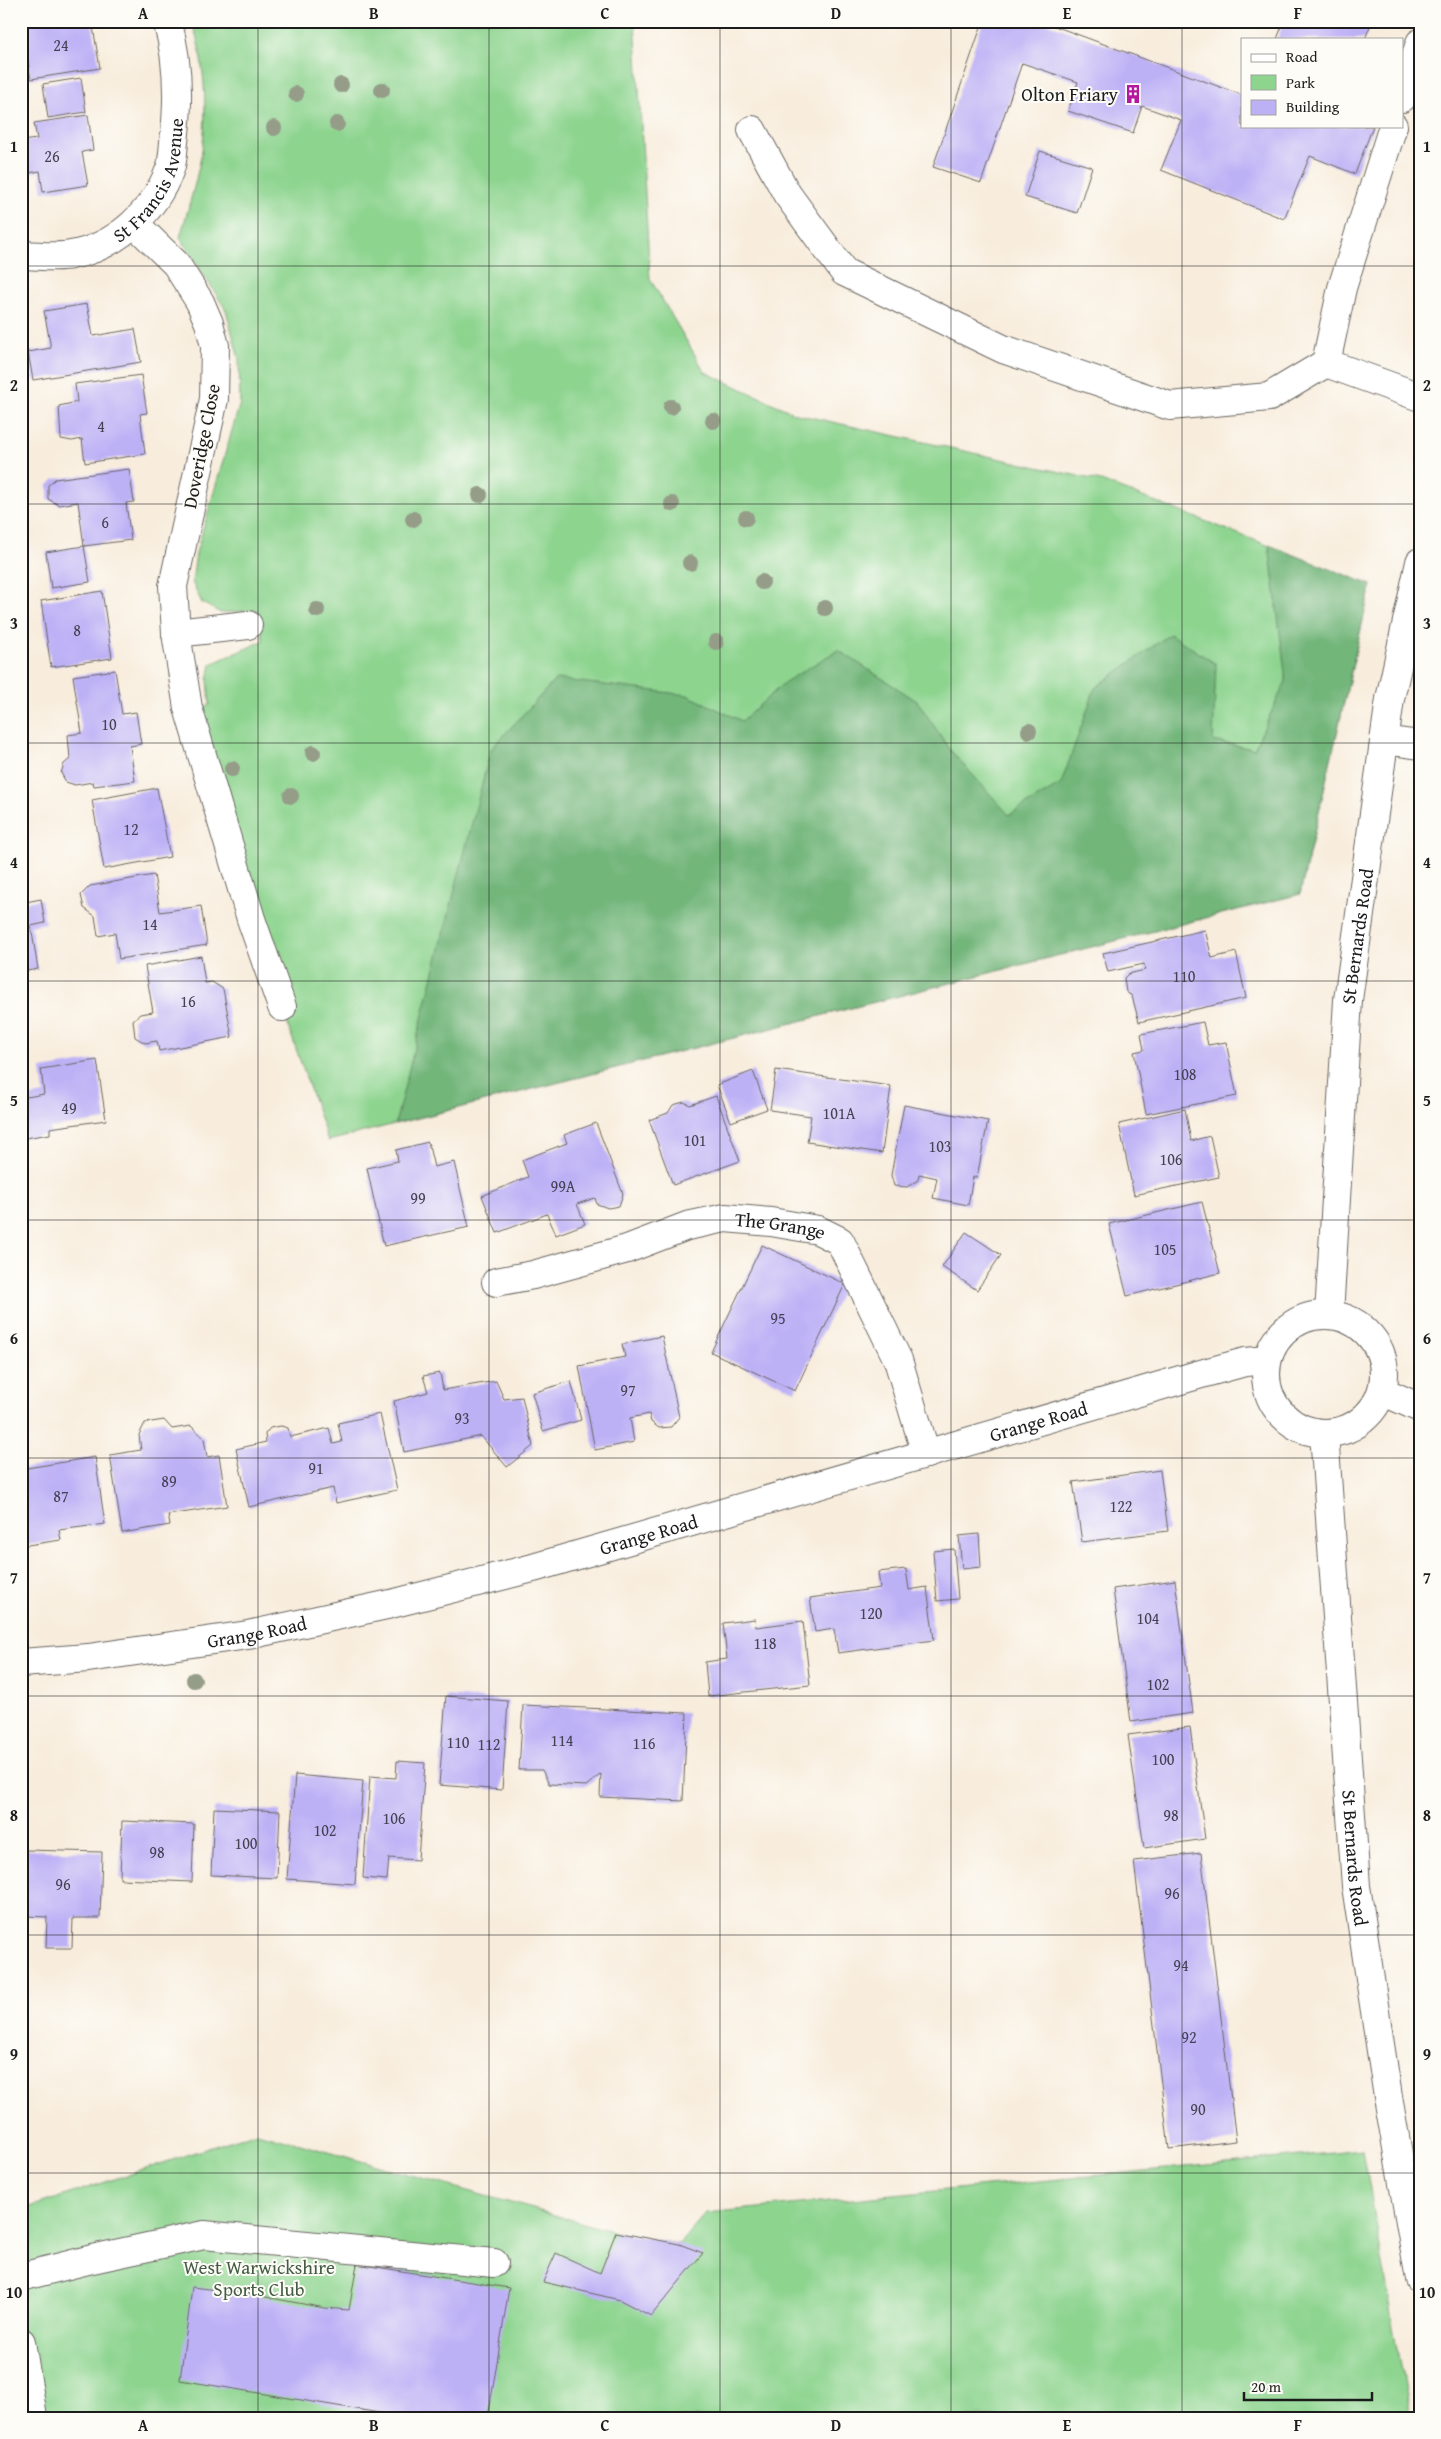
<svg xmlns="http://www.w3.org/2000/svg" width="1441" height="2439" viewBox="0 0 1441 2439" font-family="'Gentium Book Plus',serif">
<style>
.green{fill:#8dd48f;stroke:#547856}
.forest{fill:#72b67a;stroke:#47694b}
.building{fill:#bdb1f6}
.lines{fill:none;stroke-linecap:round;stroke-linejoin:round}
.minor-casing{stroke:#696560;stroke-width:30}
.minor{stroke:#fff;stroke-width:28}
.tree{fill:#959d89}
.grid{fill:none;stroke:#1c1c1c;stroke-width:1;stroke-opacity:0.55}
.labels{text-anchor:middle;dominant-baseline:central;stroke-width:4;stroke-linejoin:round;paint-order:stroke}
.number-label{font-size:16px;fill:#444152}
.poi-label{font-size:19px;fill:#1c1c1c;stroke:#fdfcf7;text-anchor:end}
.street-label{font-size:19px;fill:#1c1c1c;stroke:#fdfcf7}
.park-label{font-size:19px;fill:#445c44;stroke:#fdfcf7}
.neatline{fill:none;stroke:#1c1c1c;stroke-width:2}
.grid-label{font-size:16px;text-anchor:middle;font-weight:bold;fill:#1c1c1c}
</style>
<rect width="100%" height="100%" fill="#fdfcf7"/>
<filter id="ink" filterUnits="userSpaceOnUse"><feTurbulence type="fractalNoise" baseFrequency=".02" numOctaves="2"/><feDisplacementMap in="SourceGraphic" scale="10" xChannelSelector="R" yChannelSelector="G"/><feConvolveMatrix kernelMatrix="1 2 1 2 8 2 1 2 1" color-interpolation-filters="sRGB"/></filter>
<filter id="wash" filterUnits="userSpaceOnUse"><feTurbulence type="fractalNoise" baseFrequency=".0096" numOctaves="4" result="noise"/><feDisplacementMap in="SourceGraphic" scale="20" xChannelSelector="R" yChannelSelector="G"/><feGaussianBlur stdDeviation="1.12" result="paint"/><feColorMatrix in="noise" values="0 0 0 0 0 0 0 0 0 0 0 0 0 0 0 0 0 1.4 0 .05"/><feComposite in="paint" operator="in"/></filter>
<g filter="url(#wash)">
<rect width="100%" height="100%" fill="#f8eddd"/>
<g class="green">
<path d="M192,21H635L650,279L705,372L796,414L1101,481L1371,585L1300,894L328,1141L251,919L188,708L210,705L208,680L211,664L263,641L258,610L221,613L202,603L192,582L196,553L240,403L239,359L226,310L180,237C187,213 194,190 199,166C209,122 206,64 192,21Z"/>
<path d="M257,2132L626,2235L679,2244L706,2213L1363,2150L1410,2418H21V2210Z"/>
</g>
<path class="forest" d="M1269,545L1371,585L1300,894L395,1124L491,749L556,679L687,695L742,721L785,682L838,650L917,701L951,751L1009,815L1061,784L1095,688L1170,634L1216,664L1213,741L1254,749L1286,681Z"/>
<g id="blocks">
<g class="building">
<path d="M21,21H92L100,68L31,79Z"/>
<path d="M983,21H1041L1242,95V126H1373L1355,174L1310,156L1284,219L1161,170L1181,120L1142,106L1133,133L1068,111L1078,82L1022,63L981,183L933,167Z"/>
<path d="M1284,21H1372L1365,39H1277Z"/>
<path d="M81,78L86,112L48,118L43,84Z"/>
<path d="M88,115L93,150L82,152L88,185L43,192L40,171L23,174L21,141L37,139L34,123Z"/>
<path d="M1040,151L1092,167L1077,213L1025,197Z"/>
<path d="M87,304L93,336L135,329L141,362L33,380L28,352L51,348L44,311Z"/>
<path d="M141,375L147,413L140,414L145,454L85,463L82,439L72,441L61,439L59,406L77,402L75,384Z"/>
<path d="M129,469L134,502L126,503L131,540L84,546L78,502L59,505L48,499V485L55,479Z"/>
<path d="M84,546L90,582L51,588L46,552Z"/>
<path d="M102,591L112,658L51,667L41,601Z"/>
<path d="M115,670L122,714L136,712L141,744L130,746L135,781L94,786L93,782L75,785L66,782L61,773L64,764L70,759L68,735L82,733L73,676Z"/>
<path d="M157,788L170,857L104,869L92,800Z"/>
<path d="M154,875L160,912L201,906L207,945L119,959L115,933L98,936L95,916L84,908L81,895L90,886Z"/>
<path d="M41,899L45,923L31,926L38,969L21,972V903Z"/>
<path d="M1205,930L1212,958L1236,952L1246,998L1139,1022L1132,996L1126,992L1124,978L1128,974L1145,970L1144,964L1108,972L1103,953Z"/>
<path d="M201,956L205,983L212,982L223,989L232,1037L159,1051L157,1041L145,1043L135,1037L133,1020L140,1014L153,1012L145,966Z"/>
<path d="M1203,1022L1208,1045L1226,1042L1237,1096L1146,1114L1134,1052L1144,1050L1141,1034Z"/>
<path d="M97,1060L106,1120L50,1128V1134L25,1138L24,1129H21V1098L44,1094L41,1069Z"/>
<path d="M776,1070L891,1086L882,1153L807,1142L811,1116L770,1110Z"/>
<path d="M753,1071L767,1109L731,1122L717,1085Z"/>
<path d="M716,1096L740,1161L673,1185L649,1120L668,1113L673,1105L684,1102L690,1105Z"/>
<path d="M904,1105L988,1121L977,1177H973L968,1205L933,1198L937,1178L919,1174L918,1180L907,1187L894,1186L891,1175Z"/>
<path d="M1185,1109L1191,1141L1210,1136L1219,1177L1134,1195L1119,1124Z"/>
<path d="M596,1123L623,1194L619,1206L608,1208L597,1204L595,1198L577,1204L585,1224L556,1235L547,1214L497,1233L482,1196L528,1177L522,1160L567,1143L564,1135Z"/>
<path d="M428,1142L434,1167L454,1162L469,1227L384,1246L367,1168L398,1161L396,1150Z"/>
<path d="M1202,1202L1220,1273L1127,1296L1109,1224Z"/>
<path d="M966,1232L1001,1255L977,1290L942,1267Z"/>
<path d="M762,1245L845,1284L795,1391L711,1352Z"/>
<path d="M662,1336L679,1417L671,1427L659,1428L651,1422L649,1414L630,1418L634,1442L595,1450L579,1366L625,1357L622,1344Z"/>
<path d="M440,1373L443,1390L496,1381L504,1399L522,1397L533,1446L507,1467L481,1436L404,1452L394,1401L428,1392L423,1376Z"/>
<path d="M571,1381L581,1420L543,1431L532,1393Z"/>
<path d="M380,1414L397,1490L336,1503L333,1488L249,1507L236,1449L266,1442L265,1434L270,1428L281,1426L288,1428L290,1437L329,1428L333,1444L342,1442L338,1423Z"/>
<path d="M164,1420L172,1429L191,1426L204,1438L207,1457L219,1455L227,1506L168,1515L170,1525L122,1533L110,1455L141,1450L139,1435L145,1423Z"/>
<path d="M95,1457L105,1524L59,1530L61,1540L21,1546V1469Z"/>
<path d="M1160,1470L1168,1531L1082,1542L1073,1482Z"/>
<path d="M979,1534L981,1567L962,1569L959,1536Z"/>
<path d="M954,1549L958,1599L937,1601L933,1551Z"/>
<path d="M906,1569L909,1590L927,1587L934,1640L838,1653L834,1629L815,1632L810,1598L880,1588L878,1572Z"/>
<path d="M1175,1580L1193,1713L1131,1722L1113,1589Z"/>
<path d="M755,1619L756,1627L803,1621L810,1685L708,1696L705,1662L727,1659L723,1623Z"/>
<path d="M446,1696L508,1701L502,1790L439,1785Z"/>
<path d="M523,1705L687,1713L683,1801L600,1797L601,1774L586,1786L549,1784L542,1770H519Z"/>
<path d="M1190,1727L1205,1839L1144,1848L1128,1735Z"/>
<path d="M397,1761L425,1763L418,1860L389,1858L387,1880L363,1878L370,1776L396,1778Z"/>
<path d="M295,1775L363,1781L355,1884L287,1879Z"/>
<path d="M214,1808L280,1811L277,1878L211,1875Z"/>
<path d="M122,1821L194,1824L192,1882L120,1879Z"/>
<path d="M26,1850L102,1852L100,1918H73L72,1948H46L47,1917L25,1916Z"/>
<path d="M1201,1853L1236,2141L1169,2149L1134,1861Z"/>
<path d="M616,2232L679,2244L703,2253L651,2316L620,2300L543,2282L556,2253L600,2273Z"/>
<path d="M357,2264L509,2288L488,2418H410L180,2380L192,2287L249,2294L325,2308L349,2310Z"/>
</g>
</g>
</g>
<g filter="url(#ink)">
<use href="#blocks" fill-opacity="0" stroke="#696560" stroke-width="1"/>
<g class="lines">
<g class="minor-casing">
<g id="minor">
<path d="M1402,98L1420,43"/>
<path d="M1393,126L1342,288L1326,363L1420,397"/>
<path d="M752,130L787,194L844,272L1003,349L1170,406L1269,397L1326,363"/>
<path d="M135,224L176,264L200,302L209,323L215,346L214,399L173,586L176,633L188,708L251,919L282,1007"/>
<path id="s1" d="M21,255C37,255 56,258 71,255C116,247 154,212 170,169C173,161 173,151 174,142C179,102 179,61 167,21"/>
<path d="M176,633L248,625"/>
<path d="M1384,740L1420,745"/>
<path id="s2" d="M496,1282L533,1275L627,1249L687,1226L725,1218L771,1222L818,1230L840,1241L898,1360L926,1454"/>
<path id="s3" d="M1329,1315L1348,1000L1390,699L1420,562"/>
<circle cx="1325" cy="1374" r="59"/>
<path d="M1382,1391L1420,1408"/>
<path id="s4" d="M1324,1433L1356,1886L1388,2097L1420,2279"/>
<path id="s5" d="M21,1663L88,1658L248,1635L391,1604L533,1568L1201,1374L1245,1362L1267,1360"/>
<path d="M21,2277L92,2259L204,2235L494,2263"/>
<path d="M21,2342L33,2418"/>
</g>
</g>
<use href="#minor" class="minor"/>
</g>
<g class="tree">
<circle cx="341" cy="85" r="8"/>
<circle cx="382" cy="90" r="8"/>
<circle cx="296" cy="94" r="8"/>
<circle cx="337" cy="124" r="8"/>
<circle cx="274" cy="128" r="8"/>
<circle cx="671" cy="407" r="8"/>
<circle cx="713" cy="421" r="8"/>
<circle cx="480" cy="495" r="8"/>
<circle cx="672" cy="504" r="8"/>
<circle cx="746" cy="518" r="8"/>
<circle cx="413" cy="519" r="8"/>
<circle cx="690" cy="563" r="8"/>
<circle cx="762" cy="582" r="8"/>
<circle cx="825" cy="608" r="8"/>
<circle cx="317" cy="610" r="8"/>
<circle cx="716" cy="642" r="8"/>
<circle cx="1029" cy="731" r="8"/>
<circle cx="313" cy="753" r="8"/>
<circle cx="232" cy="769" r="8"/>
<circle cx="291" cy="796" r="8"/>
<circle cx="194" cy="1680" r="8"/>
</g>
</g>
<path class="grid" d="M258,21V2418M489,21V2418M720,21V2418M951,21V2418M1182,21V2418M21,266H1420M21,504H1420M21,743H1420M21,981H1420M21,1220H1420M21,1458H1420M21,1696H1420M21,1935H1420M21,2173H1420"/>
<defs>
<g id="building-bare" transform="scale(1.5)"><path d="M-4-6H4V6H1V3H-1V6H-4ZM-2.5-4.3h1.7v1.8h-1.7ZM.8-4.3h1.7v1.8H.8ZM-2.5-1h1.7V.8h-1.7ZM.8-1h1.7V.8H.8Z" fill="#b5179e" stroke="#fdfcf7" stroke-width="2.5" paint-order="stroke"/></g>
</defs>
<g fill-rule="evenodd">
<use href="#building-bare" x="1133" y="94"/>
</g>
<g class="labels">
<g class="number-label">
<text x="61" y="45">24</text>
<text x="52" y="156">26</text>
<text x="101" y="426">4</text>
<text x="105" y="522">6</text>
<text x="77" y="630">8</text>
<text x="109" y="724">10</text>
<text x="131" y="829">12</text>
<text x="150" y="924">14</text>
<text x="1184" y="976">110</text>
<text x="188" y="1001">16</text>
<text x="1185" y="1074">108</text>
<text x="69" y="1108">49</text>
<text x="839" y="1113">101A</text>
<text x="695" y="1140">101</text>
<text x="940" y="1146">103</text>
<text x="1171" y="1159">106</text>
<text x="563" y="1186">99A</text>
<text x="418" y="1198">99</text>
<text x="1165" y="1249">105</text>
<text x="778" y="1318">95</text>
<text x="628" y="1390">97</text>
<text x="462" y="1418">93</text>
<text x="316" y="1468">91</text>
<text x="169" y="1481">89</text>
<text x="61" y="1496">87</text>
<text x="1121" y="1506">122</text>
<text x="871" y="1613">120</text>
<text x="1148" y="1618">104</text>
<text x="765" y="1643">118</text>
<text x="1158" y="1684">102</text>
<text x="562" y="1740">114</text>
<text x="458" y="1742">110</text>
<text x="644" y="1743">116</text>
<text x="489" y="1744">112</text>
<text x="1163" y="1759">100</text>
<text x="1171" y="1815">98</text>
<text x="394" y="1818">106</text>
<text x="325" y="1830">102</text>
<text x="246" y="1843">100</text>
<text x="157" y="1852">98</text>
<text x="63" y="1884">96</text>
<text x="1172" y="1893">96</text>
<text x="1181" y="1965">94</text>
<text x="1189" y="2037">92</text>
<text x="1198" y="2109">90</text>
</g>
<g class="poi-label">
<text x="1118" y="94">Olton Friary</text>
</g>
<g class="street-label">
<text stroke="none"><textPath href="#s1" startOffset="168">St Francis Avenue</textPath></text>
<text transform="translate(201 446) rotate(-79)">Doveridge Close</text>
<text stroke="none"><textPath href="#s3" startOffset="380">St Bernards Road</textPath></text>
<text stroke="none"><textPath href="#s2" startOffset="294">The Grange</textPath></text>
<text stroke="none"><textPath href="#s5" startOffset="1048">Grange Road</textPath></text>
<text stroke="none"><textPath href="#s5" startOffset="642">Grange Road</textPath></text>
<text stroke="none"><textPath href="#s5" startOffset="238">Grange Road</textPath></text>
<text stroke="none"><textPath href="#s4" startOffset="426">St Bernards Road</textPath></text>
</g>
<g class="park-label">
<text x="259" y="2267">West Warwickshire<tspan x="259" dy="22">Sports Club</tspan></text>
</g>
</g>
<rect width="1441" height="2439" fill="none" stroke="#fdfcf7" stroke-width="55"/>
<rect x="1241" y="38" width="162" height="90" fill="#fdfcf7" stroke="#a3a29f"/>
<rect x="1251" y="54" width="25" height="8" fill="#ffffff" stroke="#a3a29f"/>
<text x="1286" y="62" font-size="15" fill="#1c1c1c">Road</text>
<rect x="1251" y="75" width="25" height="15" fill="#8dd48f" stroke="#a3a29f"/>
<text x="1286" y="88" font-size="15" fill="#1c1c1c">Park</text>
<rect x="1251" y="100" width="25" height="15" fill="#bdb1f6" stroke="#a3a29f"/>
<text x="1286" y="112" font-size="15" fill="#1c1c1c">Building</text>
<path d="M1244 2392v8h128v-8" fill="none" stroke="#1c1c1c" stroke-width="2.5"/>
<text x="1251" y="2392" font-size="15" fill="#1c1c1c" stroke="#fdfcf7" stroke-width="4" paint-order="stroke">20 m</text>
<rect x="28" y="28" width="1386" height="2384" class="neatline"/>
<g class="grid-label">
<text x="143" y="19">A</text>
<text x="374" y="19">B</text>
<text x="605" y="19">C</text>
<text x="836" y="19">D</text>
<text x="1067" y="19">E</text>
<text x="1298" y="19">F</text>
<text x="14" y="152">1</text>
<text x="1427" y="152">1</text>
<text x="14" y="391">2</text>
<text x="1427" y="391">2</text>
<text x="14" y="629">3</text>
<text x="1427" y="629">3</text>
<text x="14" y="868">4</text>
<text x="1427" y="868">4</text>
<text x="14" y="1106">5</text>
<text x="1427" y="1106">5</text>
<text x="14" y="1344">6</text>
<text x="1427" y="1344">6</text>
<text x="14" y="1583">7</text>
<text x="1427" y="1583">7</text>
<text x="14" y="1821">8</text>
<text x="1427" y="1821">8</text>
<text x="14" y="2060">9</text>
<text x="1427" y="2060">9</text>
<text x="14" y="2298">10</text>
<text x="1427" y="2298">10</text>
<text x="143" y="2431">A</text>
<text x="374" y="2431">B</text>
<text x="605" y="2431">C</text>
<text x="836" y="2431">D</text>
<text x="1067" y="2431">E</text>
<text x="1298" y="2431">F</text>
</g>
</svg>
